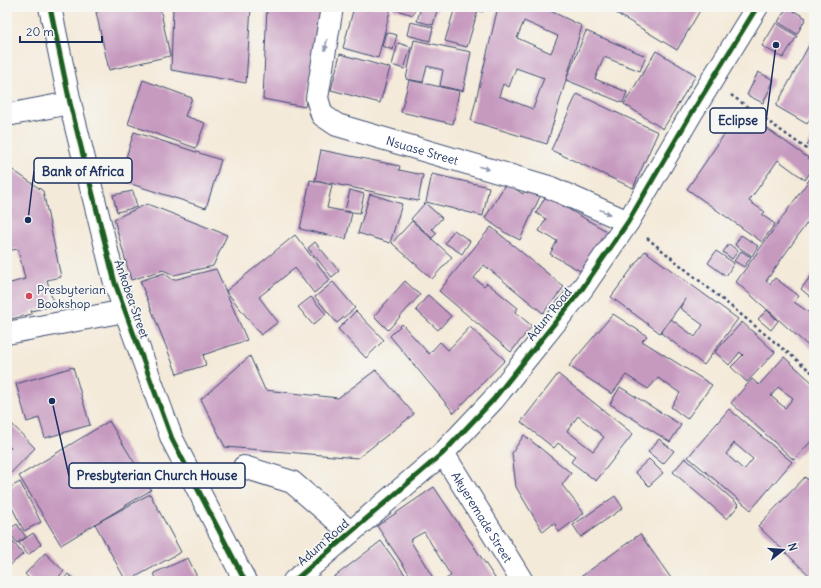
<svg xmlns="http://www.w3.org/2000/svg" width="821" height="588" viewBox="0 0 821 588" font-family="Delius,sans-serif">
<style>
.building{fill:#c699bf;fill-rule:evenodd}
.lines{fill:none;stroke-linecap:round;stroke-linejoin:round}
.minor-casing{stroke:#3c4b70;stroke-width:24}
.path{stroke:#3c4b70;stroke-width:2.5;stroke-dasharray:3 3;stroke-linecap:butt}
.minor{stroke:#fff;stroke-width:22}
.cycleway-casing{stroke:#f6f6f2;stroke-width:8}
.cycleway{stroke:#1b5e20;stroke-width:5}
.oneway{fill:#8d97ae}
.poi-dot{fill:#d1495b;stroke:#f6f6f2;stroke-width:1.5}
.labels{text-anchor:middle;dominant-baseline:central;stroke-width:3.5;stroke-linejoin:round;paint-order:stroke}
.street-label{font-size:12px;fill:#1b2f5e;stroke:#f6f6f2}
.poi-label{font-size:12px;fill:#1b2f5e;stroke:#f6f6f2;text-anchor:start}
.leader{fill:none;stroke:#1b2f5e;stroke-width:1.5}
.callout-dot{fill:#1b2f5e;stroke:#f6f6f2;stroke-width:1.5}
.callout{fill:#f6f6f2;stroke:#1b2f5e;stroke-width:1.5}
.callout-label{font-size:13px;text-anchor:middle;font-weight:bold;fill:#1b2f5e}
</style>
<rect width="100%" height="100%" fill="#f6f6f2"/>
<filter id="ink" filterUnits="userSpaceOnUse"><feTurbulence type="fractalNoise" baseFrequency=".025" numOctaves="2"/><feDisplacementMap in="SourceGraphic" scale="8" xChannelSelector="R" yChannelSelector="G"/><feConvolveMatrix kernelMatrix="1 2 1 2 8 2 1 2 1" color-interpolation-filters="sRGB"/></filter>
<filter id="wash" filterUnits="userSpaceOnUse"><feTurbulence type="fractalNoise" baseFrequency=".012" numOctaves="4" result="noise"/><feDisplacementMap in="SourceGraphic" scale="16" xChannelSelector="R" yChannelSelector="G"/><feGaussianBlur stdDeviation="0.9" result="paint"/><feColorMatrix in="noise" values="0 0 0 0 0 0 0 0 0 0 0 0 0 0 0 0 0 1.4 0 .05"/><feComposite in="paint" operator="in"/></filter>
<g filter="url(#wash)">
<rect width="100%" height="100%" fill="#f4ead9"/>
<g id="blocks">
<g class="building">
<path d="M121,7H160L170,56L109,70L96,12Z"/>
<path d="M173,7H251L246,83L171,70Z"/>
<path d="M267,7H325L305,107L263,99Z"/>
<path d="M354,7H391L378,58L343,48Z"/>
<path d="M393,7H416L413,15L393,9Z"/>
<path d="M421,7H438L433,25L417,21Z"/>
<path d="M455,7H485L483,12L478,10L467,47L445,41Z"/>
<path d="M498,7H542L582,26L547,144L471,121ZM524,21L558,36L551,53L517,38ZM516,68L544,78L533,109L499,96L503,84L509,87Z"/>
<path d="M606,7H702L677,50Z"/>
<path d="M787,7L806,18L797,34L778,22Z"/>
<path d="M410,22L433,27L430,41L407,35Z"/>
<path d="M776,23L797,36L783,58L762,46Z"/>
<path d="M586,31L646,56L640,71L604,57L595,79L627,92L623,103L566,80Z"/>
<path d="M386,32L397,35L393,50L382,46Z"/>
<path d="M814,36V111L807,124L776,106Z"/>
<path d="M414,40L471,52L463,91L440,86L443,70L427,66L423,82L406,79Z"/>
<path d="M398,43L411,47L404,69L392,65Z"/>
<path d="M656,51L696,75L663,129L624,104Z"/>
<path d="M340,54L390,68L380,103L331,90Z"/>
<path d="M758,72L774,80L763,103L747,95Z"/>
<path d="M143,80L192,98L185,116L205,123L196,148L128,124Z"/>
<path d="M409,80L459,91L453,124L401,112Z"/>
<path d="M577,94L658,132L633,188L551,150Z"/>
<path d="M741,110L814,162V167L805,180L778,160L749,201L765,212L762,215L775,224L762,242L687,189Z"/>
<path d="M134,132L221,160L206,208L119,180Z"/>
<path d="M814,135V150L807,145Z"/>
<path d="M321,150L400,166L399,170L423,175L418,201L315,180Z"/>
<path d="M10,168L43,191L61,277L47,280L54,306L31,311L32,314L7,320V284L25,279L18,249L7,251V169Z"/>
<path d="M814,173V213L766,281L770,284L775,278L799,296L794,302L814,316V351L736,282Z"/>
<path d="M432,174L489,187L483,216L426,202Z"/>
<path d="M310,180L332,185L327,208L352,213L346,239L300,229Z"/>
<path d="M506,183L523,194L528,185L542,192L520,240L504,232L485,218Z"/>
<path d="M350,190L364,194L360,213L345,211Z"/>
<path d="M133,191L137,207L117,212L113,195Z"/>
<path d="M370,194L402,204L390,243L358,233Z"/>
<path d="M546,196L610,233L582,272L550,254L557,241L539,231L546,219L536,213Z"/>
<path d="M425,203L442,218L432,229L437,233L432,238L411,219Z"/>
<path d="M147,204L227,235L213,266L174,275L163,270L131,280L114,219Z"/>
<path d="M412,221L452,257L432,279L392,243Z"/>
<path d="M491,227L564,287L543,313L484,265L474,278L484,286L487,283L518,308L515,312L532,326L511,352L439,291Z"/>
<path d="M454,230L470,241L462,254L445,243Z"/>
<path d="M295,235L330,280L314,293L295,268L259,297L278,322L261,335L226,291Z"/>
<path d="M741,235L758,246L752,256L735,245Z"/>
<path d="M315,242L339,271L332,277L308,248Z"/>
<path d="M729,244L738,251L732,259L723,252Z"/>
<path d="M645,251L738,319L704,365L661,333L671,319L695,337L703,325L680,308L686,298L660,333L611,297Z"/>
<path d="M716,251L734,263L726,276L708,263Z"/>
<path d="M741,251L751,257L744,267L734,261Z"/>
<path d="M216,269L247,340L203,355L206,365L177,374L140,281L164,273L173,280Z"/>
<path d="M814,272V300L801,289Z"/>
<path d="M405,281L420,295L388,330L374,316Z"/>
<path d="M333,282L355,308L337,323L315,297Z"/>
<path d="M428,295L451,316L438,330L416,310Z"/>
<path d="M311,297L326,314L313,325L298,307Z"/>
<path d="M767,310L778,321L771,330L758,319Z"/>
<path d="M356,311L384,340L366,358L338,329Z"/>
<path d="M613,314L647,336L642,341L712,385L687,419L671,407L680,393L658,378L648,389L626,375L612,394L569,366Z"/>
<path d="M742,322L775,352L747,382L731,367L743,355L740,352L729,365L715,352Z"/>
<path d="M402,324L429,354L440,342L448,350L470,327L505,360L454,413L390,336Z"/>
<path d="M250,356L265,390L338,398L376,370L414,414L358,458L225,447L201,399Z"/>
<path d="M784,357L814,384V438L794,460L731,403L752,379L759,385ZM778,387L793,398L785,408L771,396Z"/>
<path d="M73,367L90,425L45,438L39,418L27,422L16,384Z"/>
<path d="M558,374L633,434L596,481L571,462L575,456L558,443L554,448L521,422ZM578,416L604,437L593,451L567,431Z"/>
<path d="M620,387L681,425L670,442L610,404Z"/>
<path d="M729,409L792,462L751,510L688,457ZM734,443L753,459L744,470L726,454Z"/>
<path d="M7,419L35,448L7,477V451L11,448L7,443Z"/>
<path d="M109,421L151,490L61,545L19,476Z"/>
<path d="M524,435L571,473L562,485L584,513L559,532L554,523L543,532L516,487L512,453Z"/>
<path d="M659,439L674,451L663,464L648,452Z"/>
<path d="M685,458L739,505L727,519L673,472Z"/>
<path d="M649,459L663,473L649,486L635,472Z"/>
<path d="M805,477L814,486V580L758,526Z"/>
<path d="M20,482L41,522L24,531L7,498V489Z"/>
<path d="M434,487L497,581H442L451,576L424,532L410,540L435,581H414L377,526Z"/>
<path d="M150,494L181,552L128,581H126L95,524Z"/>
<path d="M615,496L623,508L581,537L573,525Z"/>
<path d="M17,524L26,537L17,543L8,530Z"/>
<path d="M33,533L41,544L28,555L19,543Z"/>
<path d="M640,534L673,581H575Z"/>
<path d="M7,535L23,554L8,567L7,566Z"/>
<path d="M381,541L406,576L404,578L406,581H330V580Z"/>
<path d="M45,553L64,571L55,581H32L25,574Z"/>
<path d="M188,558L199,581H157L154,573Z"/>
<path d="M68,574L76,581H62Z"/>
</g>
</g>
</g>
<g filter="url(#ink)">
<use href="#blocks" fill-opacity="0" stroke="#3c4b70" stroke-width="1"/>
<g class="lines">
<g class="minor-casing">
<g id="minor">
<path d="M50,7L70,103L115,283L172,439L245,581"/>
<path id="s1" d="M332,7L317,98L322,115L337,125L549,187L628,222"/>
<path d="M7,115L70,103"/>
<path d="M7,333L125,311"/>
<path id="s2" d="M443,453L522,581"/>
<path d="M244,467L292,482L350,532"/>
<path d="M294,581L443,453L493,400L582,289L628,222L691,114L757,7"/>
</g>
</g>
<g class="path">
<path d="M731,95L814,154"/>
<path d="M647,238L814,374"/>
</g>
<use href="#minor" class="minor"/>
<g class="cycleway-casing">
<g id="cycleway">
<path d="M50,7L70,103L115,283L172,439L245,581"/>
<path d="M294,581L443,453L493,400L582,289L628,222L691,114L757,7"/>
</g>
</g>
<use href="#cycleway" class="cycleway"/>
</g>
<defs><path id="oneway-solid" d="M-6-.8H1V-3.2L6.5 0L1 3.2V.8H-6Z"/></defs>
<g class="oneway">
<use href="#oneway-solid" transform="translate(326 45) rotate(100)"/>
<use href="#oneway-solid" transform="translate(484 168) rotate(16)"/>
<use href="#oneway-solid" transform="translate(605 212) rotate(24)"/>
</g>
</g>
<circle class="poi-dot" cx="29" cy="296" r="4"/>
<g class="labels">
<g class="street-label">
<text stroke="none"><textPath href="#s1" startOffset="217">Nsuase Street</textPath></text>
<text transform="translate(132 299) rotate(71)">Ankobea Street</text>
<text transform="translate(549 314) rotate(-51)">Adum Road</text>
<text stroke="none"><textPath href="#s2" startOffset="75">Akyeremade Street</textPath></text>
<text transform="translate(323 542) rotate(-41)">Adum Road</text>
</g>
<g class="poi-label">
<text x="37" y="289">Presbyterian<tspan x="37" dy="14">Bookshop</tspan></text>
</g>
</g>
<path class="leader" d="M776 45L766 121M28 220L34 171M52 401L69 476"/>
<g class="callout-dot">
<circle cx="776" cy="45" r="4"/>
<circle cx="28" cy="220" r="4"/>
<circle cx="52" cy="401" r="4"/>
</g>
<g class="callout">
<rect x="710" y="108" width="56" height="25" rx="4"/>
<rect x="34" y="158" width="98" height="25" rx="4"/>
<rect x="69" y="463" width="176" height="25" rx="4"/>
</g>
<g class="callout-label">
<text x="738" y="125">Eclipse</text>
<text x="83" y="176">Bank of Africa</text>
<text x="157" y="480">Presbyterian Church House</text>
</g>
<rect width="821" height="588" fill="none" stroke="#f6f6f2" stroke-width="24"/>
<g transform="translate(783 550) rotate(73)" stroke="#f6f6f2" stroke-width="3" paint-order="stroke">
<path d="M0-3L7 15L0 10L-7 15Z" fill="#1b2f5e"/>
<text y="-6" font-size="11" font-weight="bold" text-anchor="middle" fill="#1b2f5e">N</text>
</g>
<path d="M20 36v6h82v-6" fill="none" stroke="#1b2f5e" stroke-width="2"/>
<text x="26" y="36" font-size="12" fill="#1b2f5e" stroke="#f6f6f2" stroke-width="3" paint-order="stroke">20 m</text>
</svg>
